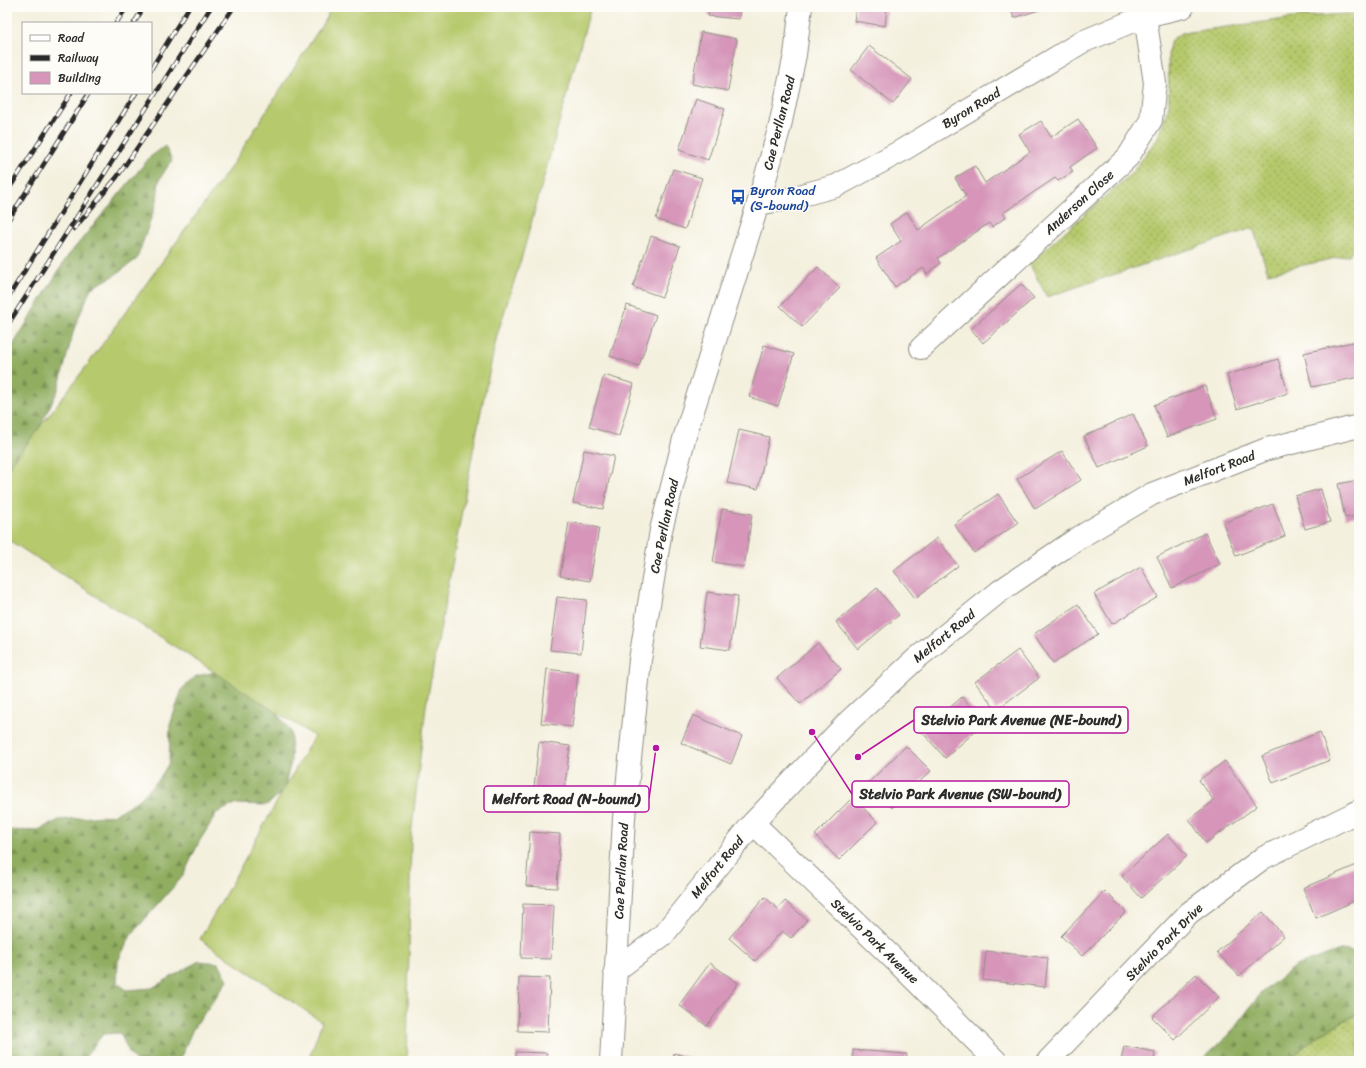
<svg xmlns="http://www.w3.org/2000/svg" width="1366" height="1068" viewBox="0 0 1366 1068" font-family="Sriracha,sans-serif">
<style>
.grass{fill:url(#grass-dots);stroke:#707a4c}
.forest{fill:url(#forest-firs);stroke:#5e6c46}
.garden{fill:#b6c96c;stroke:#707a4c}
.building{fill:#d695b9}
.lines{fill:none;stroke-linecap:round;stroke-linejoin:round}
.street-casing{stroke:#908e84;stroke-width:24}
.street{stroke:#fff;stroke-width:22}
.rail-casing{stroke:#2b2b2b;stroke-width:4.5}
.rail{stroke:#fdfcf7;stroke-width:3;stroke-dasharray:9;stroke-linecap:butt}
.labels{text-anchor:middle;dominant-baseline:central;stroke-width:3;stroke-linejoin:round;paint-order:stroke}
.street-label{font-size:13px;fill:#2b2b2b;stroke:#fdfcf7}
.transit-label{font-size:13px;fill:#164399;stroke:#fdfcf7;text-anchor:start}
.leader{fill:none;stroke:#b5179e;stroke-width:1.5}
.callout-dot{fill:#b5179e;stroke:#fdfcf7;stroke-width:1.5}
.callout{fill:#fdfcf7;stroke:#b5179e;stroke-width:1.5}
.callout-label{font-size:14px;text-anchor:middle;font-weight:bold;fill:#2b2b2b}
</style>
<defs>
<pattern id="grass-dots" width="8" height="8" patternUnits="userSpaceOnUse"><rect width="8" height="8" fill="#b6c96c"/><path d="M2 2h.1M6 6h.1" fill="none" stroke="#94a359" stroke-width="1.8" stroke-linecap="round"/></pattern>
<pattern id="forest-firs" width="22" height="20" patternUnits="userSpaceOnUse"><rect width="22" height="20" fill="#90ad60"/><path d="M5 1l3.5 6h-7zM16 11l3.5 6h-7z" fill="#768d4f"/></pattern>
</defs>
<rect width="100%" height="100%" fill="#fdfcf7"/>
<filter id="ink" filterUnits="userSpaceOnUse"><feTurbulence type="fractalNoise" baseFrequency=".025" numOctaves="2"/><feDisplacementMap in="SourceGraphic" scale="8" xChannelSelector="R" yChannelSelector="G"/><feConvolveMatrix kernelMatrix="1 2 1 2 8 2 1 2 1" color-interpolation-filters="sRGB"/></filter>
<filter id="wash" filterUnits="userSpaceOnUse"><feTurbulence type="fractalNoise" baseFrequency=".012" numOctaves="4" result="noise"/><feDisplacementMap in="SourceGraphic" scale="16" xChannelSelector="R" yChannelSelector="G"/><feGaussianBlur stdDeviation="0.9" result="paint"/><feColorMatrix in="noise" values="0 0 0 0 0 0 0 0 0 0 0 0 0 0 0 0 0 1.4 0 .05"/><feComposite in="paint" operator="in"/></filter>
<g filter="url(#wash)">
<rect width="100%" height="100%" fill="#f4f0de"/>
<g class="grass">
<path d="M1359,13V240L1349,255L1268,273L1253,228L1047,297L1029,263L1132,173L1158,137L1169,105L1168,52L1171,40L1182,33L1300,17Z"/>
<path d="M1359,1013V1061H1290C1309,1039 1333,1026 1359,1013Z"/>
</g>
<g class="forest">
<path d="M165,146L172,160L159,180L157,201L137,259L112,277L91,288L74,329L58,390L37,432L7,523V355L67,257L150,157Z"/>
<path d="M216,672L267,699L291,732V762L283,792L267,805L235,804L217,813L199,842L183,876L131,935L118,961L117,983L127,990L152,988L199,961L219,963L228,980L193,1029L179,1061H135L130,1054L120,1033L103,1034L86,1056L84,1061H7V830L36,831L59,820L113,815L140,799L159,779L169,763L170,725L182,689L196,676Z"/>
<path d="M1340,950L1359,952V1013C1333,1026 1309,1039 1290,1061H1201L1230,1034L1261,993L1295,966Z"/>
</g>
<path class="garden" d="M332,7H591L521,260L497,335L476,435L426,706L411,836L407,1061H308L322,1022L200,939L314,736L7,539V470L88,364L230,168L323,23Z"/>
<g id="blocks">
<g class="building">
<path d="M709,7H740L739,19L708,16Z"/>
<path d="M856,7H887L885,26L854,21Z"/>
<path d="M1010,7H1041L1042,9L1014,18Z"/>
<path d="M701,32L737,39L728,91L692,84Z"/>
<path d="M869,46L912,79L893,104L851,70Z"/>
<path d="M696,99L725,109L708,160L679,150Z"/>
<path d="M1078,119L1097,148L1070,167L1073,172L1058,181L1055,178L1003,213L1006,217L992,227L989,223L938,258L941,263L927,274L923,268L895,287L876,258L901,241L890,224L907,212L918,230L966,196L955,178L975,166L985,183L1030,152L1019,134L1041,121L1051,137Z"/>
<path d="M673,169L702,178L685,229L656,219Z"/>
<path d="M651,236L680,246L662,297L633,287Z"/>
<path d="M818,267L840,288L802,327L780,306Z"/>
<path d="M1021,284L1034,298L983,343L971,329Z"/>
<path d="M627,305L656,315L639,366L610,356Z"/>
<path d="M1357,341L1359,352V377L1312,387L1304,353Z"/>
<path d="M764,345L794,354L778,406L749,397Z"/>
<path d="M1278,359L1288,393L1237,409L1227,375Z"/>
<path d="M604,375L634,384L619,436L589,427Z"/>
<path d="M1205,386L1217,419L1167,437L1154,405Z"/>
<path d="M1133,414L1148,446L1099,468L1084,436Z"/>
<path d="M739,430L769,437L758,489L727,483Z"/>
<path d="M584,450L614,456L603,509L573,503Z"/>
<path d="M1062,451L1081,480L1035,509L1017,479Z"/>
<path d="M1359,480V516L1345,518L1338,484Z"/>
<path d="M1321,489L1330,522L1305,529L1295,496Z"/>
<path d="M998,494L1018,523L974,553L954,524Z"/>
<path d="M1273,504L1285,536L1236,556L1223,523Z"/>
<path d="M722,509L752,514L744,567L713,562Z"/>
<path d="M569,522L599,528L590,581L560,576Z"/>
<path d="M1205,533L1220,564L1172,588L1157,557Z"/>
<path d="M937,538L958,566L915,598L894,571Z"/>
<path d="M1141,567L1158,597L1112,624L1094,594Z"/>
<path d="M877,588L899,615L858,649L836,622Z"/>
<path d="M707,592L738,596L730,650L700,646Z"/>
<path d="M557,597L587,600L581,653L550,650Z"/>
<path d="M1078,604L1098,634L1053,663L1034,634Z"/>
<path d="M818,643L841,669L800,704L777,678Z"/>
<path d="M1018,650L1039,678L996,710L975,682Z"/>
<path d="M547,669L578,673L572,727L541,723Z"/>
<path d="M962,697L985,723L945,758L922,732Z"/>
<path d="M693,715L742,736L731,764L681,743Z"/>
<path d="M1320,732L1330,760L1273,783L1262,756Z"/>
<path d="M539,742L570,746L563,799L533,796Z"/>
<path d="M906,746L931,771L892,808L868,783Z"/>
<path d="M1225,761L1257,806L1206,843L1189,819L1214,801L1199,780Z"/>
<path d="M853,797L877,822L839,860L815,835Z"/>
<path d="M530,832L560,834L557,888L526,886Z"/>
<path d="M1168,834L1187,856L1141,898L1122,876Z"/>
<path d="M1359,864V899L1316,918L1303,888Z"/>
<path d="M1105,891L1126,912L1082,956L1061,936Z"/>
<path d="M765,897L778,909L785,901L807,920L791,938L782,931L755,961L729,938Z"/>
<path d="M523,904L554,905L551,959L521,958Z"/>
<path d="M1263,912L1284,936L1239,976L1217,952Z"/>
<path d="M986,951L1048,958L1045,987L983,980Z"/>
<path d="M710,963L738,983L707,1026L679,1005Z"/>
<path d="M1196,974L1219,997L1175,1040L1152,1017Z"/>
<path d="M519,977L550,978L548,1032L518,1031Z"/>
<path d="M1124,1046L1155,1052L1154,1061H1121Z"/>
<path d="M853,1050L907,1054L906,1061H853Z"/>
<path d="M516,1052L547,1053V1061H516Z"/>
<path d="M674,1053L703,1061H672Z"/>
</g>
</g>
</g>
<g filter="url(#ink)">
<use href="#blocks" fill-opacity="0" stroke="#908e84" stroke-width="1"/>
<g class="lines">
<g class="street-casing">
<g id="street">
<path d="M758,204L787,199L836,186L901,151L1082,42L1145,16L1183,7"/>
<path d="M921,348L1128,157L1151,120L1155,83L1145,16"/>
<path d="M753,823L899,964L996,1061"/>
<path d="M615,971L663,935L753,823L849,721L917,658L1000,591L1075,540L1152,494L1267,449L1359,426"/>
<path d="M611,1061L624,818L640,660L661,530L684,439L758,204L780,126L795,55L801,7"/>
<path d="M1048,1061L1189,913L1263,858L1359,811"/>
</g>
</g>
<use href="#street" class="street"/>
<g class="rail-casing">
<g id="rail">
<path d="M116,23L127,7"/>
<path d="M134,23L144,7"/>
<path d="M151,69L189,7"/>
<path d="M7,192L71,93"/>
<path d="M7,222L89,93"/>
<path d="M74,229L117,177L234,7"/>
<path d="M7,299L136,93"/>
<path d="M7,326L211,7"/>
</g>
</g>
<use href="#rail" class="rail"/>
</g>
</g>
<defs>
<g id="bus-bare" transform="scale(1.2)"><path d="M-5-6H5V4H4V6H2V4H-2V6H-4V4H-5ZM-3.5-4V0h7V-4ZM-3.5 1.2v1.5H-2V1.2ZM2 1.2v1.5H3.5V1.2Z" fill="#1a4fb4" stroke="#fdfcf7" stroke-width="2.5" paint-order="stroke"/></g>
</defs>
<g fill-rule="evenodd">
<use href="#bus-bare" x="738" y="197"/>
</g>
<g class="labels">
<g class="street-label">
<text transform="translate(971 108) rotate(-31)">Byron Road</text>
<text transform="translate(779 123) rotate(-76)">Cae Perllan Road</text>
<text transform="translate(1079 202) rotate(-42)">Anderson Close</text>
<text transform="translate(1219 468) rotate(-21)">Melfort Road</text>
<text transform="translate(664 526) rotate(-78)">Cae Perllan Road</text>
<text transform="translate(944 636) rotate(-39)">Melfort Road</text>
<text transform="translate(717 867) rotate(-51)">Melfort Road</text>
<text transform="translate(621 871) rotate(-87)">Cae Perllan Road</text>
<text transform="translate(875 941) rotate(44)">Stelvio Park Avenue</text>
<text transform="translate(1164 942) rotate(-45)">Stelvio Park Drive</text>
</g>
<g class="transit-label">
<text x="750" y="190">Byron Road<tspan x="750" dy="15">(S-bound)</tspan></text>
</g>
</g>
<path class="leader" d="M858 757L914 720M812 732L852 794M656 748L649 799"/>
<g class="callout-dot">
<circle cx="858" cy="757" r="4"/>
<circle cx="812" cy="732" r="4"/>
<circle cx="656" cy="748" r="4"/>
</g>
<g class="callout">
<rect x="914" y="707" width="214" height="26" rx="4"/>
<rect x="852" y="781" width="217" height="26" rx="4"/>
<rect x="484" y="786" width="165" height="26" rx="4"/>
</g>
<g class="callout-label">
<text x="1021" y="725">Stelvio Park Avenue (NE-bound)</text>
<text x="960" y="799">Stelvio Park Avenue (SW-bound)</text>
<text x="566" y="804">Melfort Road (N-bound)</text>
</g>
<rect width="1366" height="1068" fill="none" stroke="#fdfcf7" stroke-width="24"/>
<rect x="22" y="22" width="130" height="72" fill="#fdfcf7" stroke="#a9a8a5"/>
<rect x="30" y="35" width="20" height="6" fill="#ffffff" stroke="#a9a8a5"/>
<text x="58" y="42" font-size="12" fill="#2b2b2b">Road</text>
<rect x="30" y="55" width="20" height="6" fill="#2b2b2b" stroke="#a9a8a5"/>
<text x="58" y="62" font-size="12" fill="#2b2b2b">Railway</text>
<rect x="30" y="72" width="20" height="12" fill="#d695b9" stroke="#a9a8a5"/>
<text x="58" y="82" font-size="12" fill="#2b2b2b">Building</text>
</svg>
